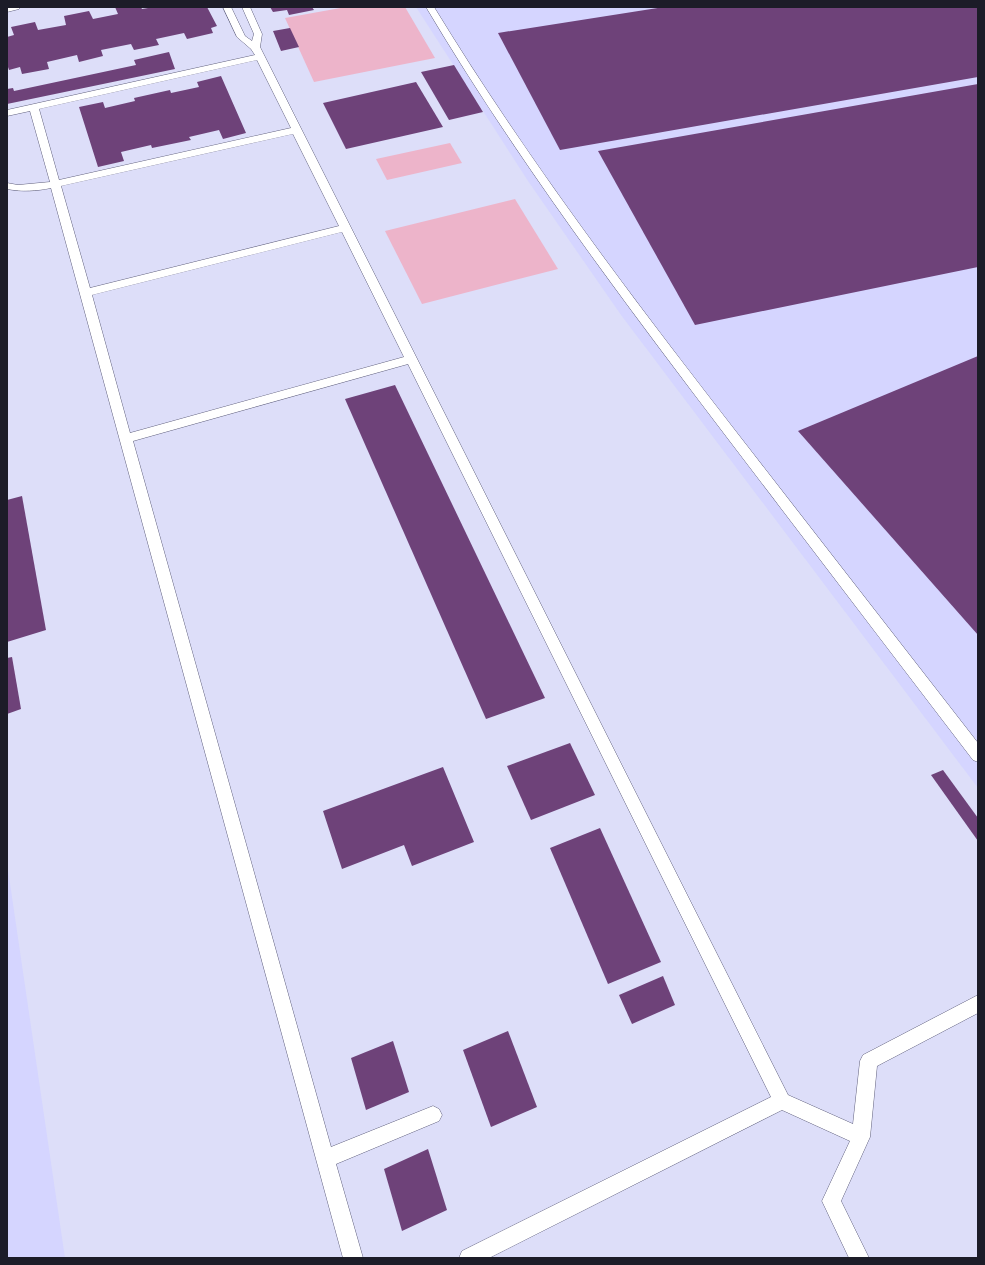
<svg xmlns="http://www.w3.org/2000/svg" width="985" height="1265" viewBox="0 0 985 1265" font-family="'Exo 2',sans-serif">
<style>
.built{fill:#d5d5ff}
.green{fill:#edb4ca}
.building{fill:#6e4279}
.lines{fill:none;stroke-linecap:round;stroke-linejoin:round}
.lane-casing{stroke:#61617e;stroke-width:1}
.lane{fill:#fff;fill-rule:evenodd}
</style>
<rect width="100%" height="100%" fill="#dddef9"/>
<g class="built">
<path d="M416,7H978V788L621,315L528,181Z"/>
<path d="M7,863L65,1258H7Z"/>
</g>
<g class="green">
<path d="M346,7H405L435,58L314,82L285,18Z"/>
<path d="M450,143L462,163L387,180L376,159Z"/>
<path d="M515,199L558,269L422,304L385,231Z"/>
</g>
<g class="building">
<path d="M115,7H141L142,9L154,7H207L217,26L211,28L213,33L187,39L184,33L156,39L159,45L134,50L131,44L101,50L103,56L79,62L77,55L47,62L49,69L22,74L20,67L9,70L7,64V37L14,35L11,27L35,22L38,30L66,25L64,16L89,11L93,19L118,14Z"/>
<path d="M270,7H312L314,10L289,15L287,10L273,12Z"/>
<path d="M664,7H978V77L560,150L498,33Z"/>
<path d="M290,28L299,47L281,51L273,31Z"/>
<path d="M169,52L175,69L7,104V89L13,88L14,91L136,65L134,60Z"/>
<path d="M454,65L483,112L449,120L421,72Z"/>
<path d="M221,76L246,133L223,139L219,130L189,137L191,140L152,148L151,145L121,152L124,161L98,167L79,107L103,102L105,108L135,101L134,98L170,90L171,93L199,87L197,82Z"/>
<path d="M416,82L443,127L346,149L323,103Z"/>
<path d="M978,84V267L695,325L598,151Z"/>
<path d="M978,356V635L798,431Z"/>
<path d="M395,385L545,698L486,719L345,399Z"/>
<path d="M22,496L46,630L7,642V500Z"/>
<path d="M12,657L21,709L7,714V658Z"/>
<path d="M570,743L595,795L531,820L507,766Z"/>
<path d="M443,767L474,842L412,866L404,845L342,869L323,811Z"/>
<path d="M943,770L978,818V841L931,775Z"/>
<path d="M600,828L661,962L608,984L550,848Z"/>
<path d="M663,976L675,1005L632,1024L619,995Z"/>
<path d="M508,1031L537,1107L491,1127L463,1050Z"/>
<path d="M393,1041L409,1092L366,1110L351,1058Z"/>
<path d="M428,1149L447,1210L402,1231L384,1169Z"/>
</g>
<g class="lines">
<g class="lane-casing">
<g id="lane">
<path d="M7,7H20L19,9L7,12Z"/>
<path d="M223,7H231L245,36L252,41L254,34L242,7H250L262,34L260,47L788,1095L853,1124L860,1061L863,1055L978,995V1013L877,1066L870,1137L841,1201L869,1258H849L822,1201L850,1141L782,1110L489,1258H459L462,1251L771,1097L408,364L133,441L331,1147L433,1106L439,1109L442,1115L439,1121L336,1164L363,1258H343L51,188C37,191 22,192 7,189V183L18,185L50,182L30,111L7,116V110L255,55L251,49L237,37ZM257,60L291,128L59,180L39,109ZM293,134L339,226L90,288L61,186ZM342,232L404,357L130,433L92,295Z"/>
<path d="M426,7H434C526,158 633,299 741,438C820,540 899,641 978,743V762L973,760C892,654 812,549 732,444C624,302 517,160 426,7Z"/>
</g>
</g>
<use href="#lane" class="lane"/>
</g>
<rect width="985" height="1265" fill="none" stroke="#1c1c28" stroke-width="16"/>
</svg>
